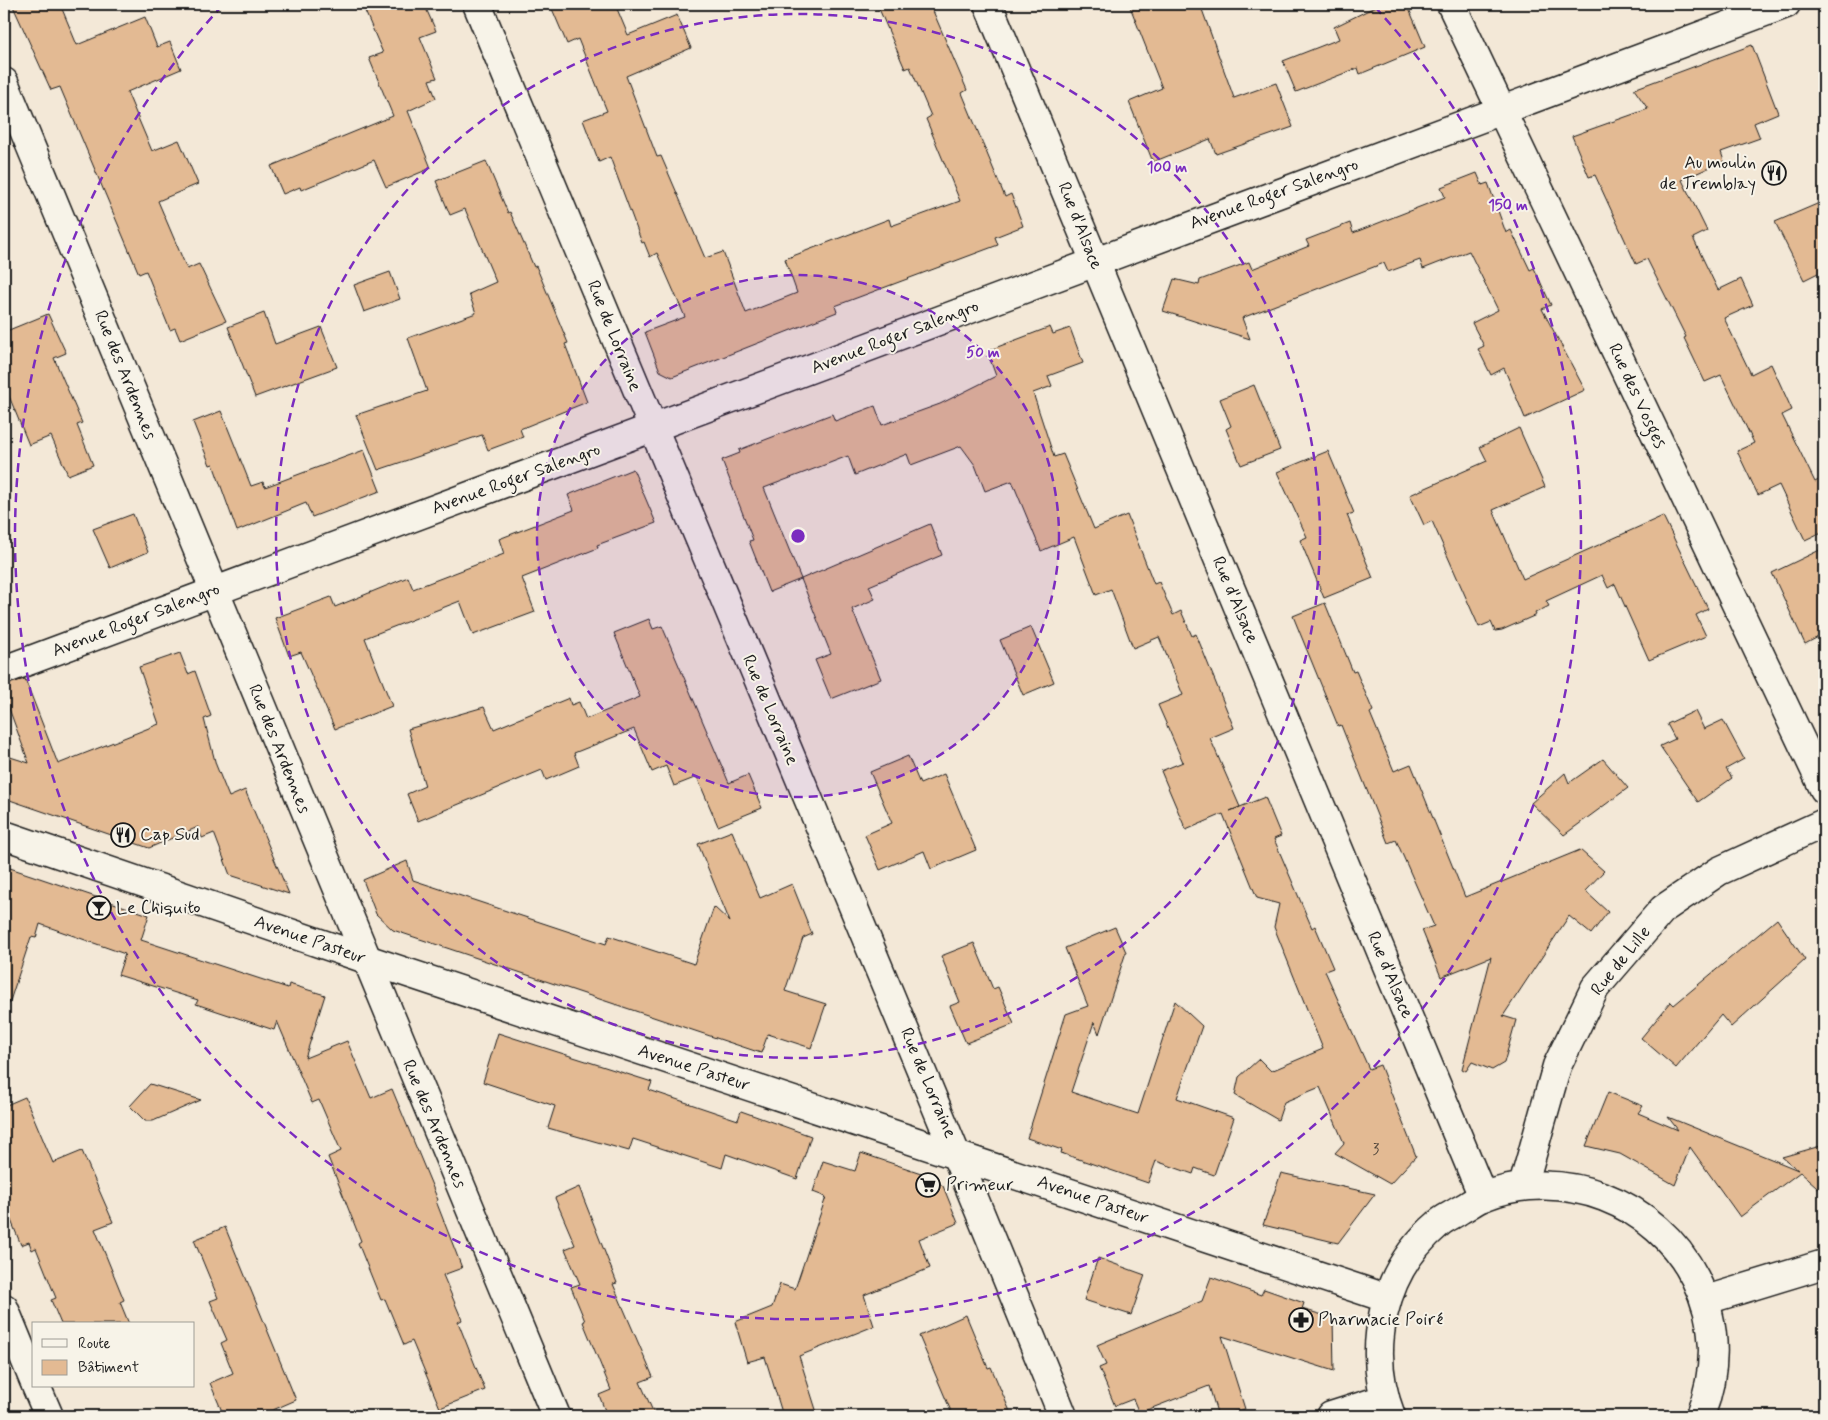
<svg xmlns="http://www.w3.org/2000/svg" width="1828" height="1420" viewBox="0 0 1828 1420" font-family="Mynerve,sans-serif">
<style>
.building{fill:#e3ba93;stroke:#1c1c1c}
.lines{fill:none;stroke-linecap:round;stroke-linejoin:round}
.street-casing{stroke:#1c1c1c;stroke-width:31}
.street{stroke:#f7f3e8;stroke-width:28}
.ring{fill:none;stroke:#7b2cbf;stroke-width:2.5;stroke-dasharray:9 6}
.labels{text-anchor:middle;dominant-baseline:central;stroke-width:4;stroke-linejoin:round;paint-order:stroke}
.number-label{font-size:15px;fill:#4e443a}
.poi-label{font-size:18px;fill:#1c1c1c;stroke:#f7f3e8;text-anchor:start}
.street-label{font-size:18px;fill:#1c1c1c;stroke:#f7f3e8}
.centre{fill:#7b2cbf;stroke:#f7f3e8;stroke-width:2.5}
.ring-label{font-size:15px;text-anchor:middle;font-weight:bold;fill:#7b2cbf;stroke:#f7f3e8;stroke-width:4;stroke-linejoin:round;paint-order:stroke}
</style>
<rect width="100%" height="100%" fill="#f3e8d7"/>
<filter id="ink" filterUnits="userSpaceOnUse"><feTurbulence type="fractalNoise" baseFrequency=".02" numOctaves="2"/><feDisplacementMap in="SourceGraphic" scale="10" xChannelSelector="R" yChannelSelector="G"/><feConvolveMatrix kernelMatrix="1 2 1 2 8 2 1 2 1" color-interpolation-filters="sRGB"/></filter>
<g filter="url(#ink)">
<g class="building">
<path d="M12,4H60L77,45L145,17L157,47L170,42L181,69L127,92L152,151L179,140L198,184L158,201L187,269L199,264L226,321L180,340L175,328L170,330L146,271L139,274L60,87L51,90Z"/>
<path d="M362,4H424L436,31L420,37L437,78L429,80L436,98L408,111L431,168L386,187L374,160L301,190L300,187L283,194L271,166L393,116L369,58L383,53Z"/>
<path d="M550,4H615L628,35L677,15L691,48L626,76L657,157L661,156L705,258L723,252L746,313L797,293L785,259L889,219L891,226L960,201L926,119L931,116L910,67L905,69L877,4H930L967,90L962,93L1005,197L1011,194L1023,226L995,237L998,245L835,306L837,312L672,377L660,371L645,332L685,317L657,253L650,257L644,242L642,243L610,157L599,162L583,120L607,111L578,39L567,44Z"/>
<path d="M1129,4H1200L1234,98L1276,83L1293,127L1216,154L1210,139L1153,162L1129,102L1162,88Z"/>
<path d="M1381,4H1407L1425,47L1360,74L1358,68L1296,92L1283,61L1339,39L1334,27Z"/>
<path d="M1752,45L1778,113L1754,123L1760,138L1721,152L1724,161L1682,180L1707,231L1693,238L1718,290L1741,279L1753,305L1724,318L1751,374L1771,364L1792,410L1782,415L1815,482L1824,477V531L1805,540L1779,485L1758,495L1737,451L1754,443L1721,375L1705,382L1684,338L1686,337L1647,259L1636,264L1595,175L1589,177L1572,136L1648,109L1634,89Z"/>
<path d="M486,161L508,213L510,212L534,267L536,266L568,343L565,344L587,402L520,429L523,437L488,450L482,435L378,470L356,415L427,391L408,338L476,313L469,294L496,282L465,209L450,215L436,181Z"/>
<path d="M1477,173L1482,185L1488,183L1506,233L1511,230L1530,270L1534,268L1551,305L1542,309L1585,390L1525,418L1504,368L1491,375L1478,349L1484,346L1472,323L1498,310L1469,251L1423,269L1420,260L1388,272L1384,263L1242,318L1250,339L1163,311L1174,279L1199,285L1200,280L1249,262L1252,269L1309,246L1306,240L1350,223L1353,233L1445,197L1441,187Z"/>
<path d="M1824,201V270L1804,280L1775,222Z"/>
<path d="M390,272L400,299L364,312L354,285Z"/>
<path d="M264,313L275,344L321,327L337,367L255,397L228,327Z"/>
<path d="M48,314L66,353L54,358L82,423L77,425L93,465L68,475L51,436L29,445L4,384V332Z"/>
<path d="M1050,327L1053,334L1070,328L1083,363L1048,376L1052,386L1033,393L1054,457L1063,454L1094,529L1127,515L1154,584L1159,582L1173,615L1181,611L1192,636L1196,634L1234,728L1210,738L1240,807L1230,811L1265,797L1281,836L1274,839L1312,928L1315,926L1333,968L1325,971L1369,1069L1380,1065L1416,1156L1390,1184L1335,1153L1344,1143L1320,1087L1284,1102L1278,1120L1235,1095L1239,1077L1259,1059L1271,1071L1323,1049L1274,927L1279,904L1257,898L1223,814L1186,830L1161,771L1183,762L1158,705L1183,695L1159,637L1133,648L1111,589L1096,595L1074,537L1041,551L1012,481L985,491L975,465L961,446L911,465L907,454L855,475L848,456L764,488L801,579L769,592L749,541L753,540L722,460L740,453L739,450L832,414L835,421L875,406L882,425L940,404L996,376L987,351Z"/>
<path d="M1254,385L1280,450L1241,465L1226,429L1231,426L1220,399Z"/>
<path d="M221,411L251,486L263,482L265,487L364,450L380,491L312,517L306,503L237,531L213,464L210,465L193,422Z"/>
<path d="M1519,428L1545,487L1493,510L1523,579L1663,516L1708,609L1696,615L1706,636L1649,660L1615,584L1608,588L1602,575L1546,601L1549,606L1535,613L1536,615L1502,630L1495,631L1491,622L1479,627L1432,521L1424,525L1410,495L1487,461L1480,447Z"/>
<path d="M1328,451L1354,513L1347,515L1373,578L1324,598L1300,540L1307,537L1277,472Z"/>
<path d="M633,469L656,523L597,545L598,548L522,578L535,612L473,635L460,601L365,638L392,706L335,729L301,652L289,656L275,618L331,597L335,607L408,577L413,589L504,554L499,539L574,510L568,495Z"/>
<path d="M133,514L148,552L110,568L93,529Z"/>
<path d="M930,524L942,555L869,586L875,599L852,609L881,679L831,699L815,660L831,654L801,579Z"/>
<path d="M1824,548V634L1805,644L1772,573Z"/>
<path d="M1325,603L1353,672L1356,671L1373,711L1370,713L1394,771L1411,764L1465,897L1580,850L1604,871L1585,891L1608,912L1591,934L1569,916L1503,1016L1516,1020L1504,1063L1492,1070L1472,1062L1466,1071L1462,1069L1491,957L1441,977L1422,930L1434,926L1396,840L1388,843L1341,725L1338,726L1293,616Z"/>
<path d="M649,619L653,629L662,626L729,783L748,775L762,808L718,826L697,777L674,786L666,766L652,772L634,729L574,753L579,766L546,780L542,770L418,821L407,794L425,786L408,729L484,707L494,729L569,698L571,705L579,702L586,719L640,697L614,633Z"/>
<path d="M1031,627L1054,682L1023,695L1000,640Z"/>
<path d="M180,653L188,674L195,671L211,716L204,719L216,765L229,797L245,790L289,894L230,875L214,833L202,838L198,827L149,848L4,798V755L29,763L4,695V685L25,679L58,764L159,724L139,667Z"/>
<path d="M1695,711L1704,729L1723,720L1744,759L1726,769L1732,778L1698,802L1660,746L1675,739L1667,724Z"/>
<path d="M908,756L920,784L944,774L976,850L931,869L924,851L880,870L865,835L892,823L870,772Z"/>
<path d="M1603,759L1628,788L1564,835L1531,803L1565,773L1569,783Z"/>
<path d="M732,831L760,898L792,884L812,934L803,938L785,991L826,1004L811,1048L768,1034L761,1053L393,930L376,914L363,880L407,861L413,880L606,944L609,936L694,964L714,907L730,922L698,844Z"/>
<path d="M4,866L149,915L141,940L288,988L289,984L325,995L305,1058L347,1041L371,1098L392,1089L438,1200L436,1201L462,1268L443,1275L462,1320L458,1322L485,1390L440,1408L412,1341L404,1345L385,1299L381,1300L358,1243L361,1241L328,1157L341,1151L319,1100L312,1103L277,1021L274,1030L196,1004L198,1000L118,975L125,954L40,924L36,938L31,937L9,1004L4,1003Z"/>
<path d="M1777,919L1805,960L1731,1027L1721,1015L1676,1068L1641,1038L1671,1002L1674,1005Z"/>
<path d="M1115,927L1126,952L1099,1034L1094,1022L1071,1092L1138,1114L1175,1001L1202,1026L1177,1098L1234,1118L1214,1175L1195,1168L1193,1174L1156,1161L1148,1183L1061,1153L1062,1150L1027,1138L1066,1014L1088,1006L1065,948Z"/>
<path d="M974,943L993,989L998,987L1014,1024L966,1043L950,1006L960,1002L941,956Z"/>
<path d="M498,1033L652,1082L649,1090L738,1120L741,1111L811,1136L797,1179L726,1154L722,1168L633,1139L629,1151L548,1128L555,1106L483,1082Z"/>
<path d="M150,1084L201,1100L153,1121H145L130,1106Z"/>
<path d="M1608,1092L1643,1106L1638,1113L1678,1130L1668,1117L1798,1170L1782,1157L1824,1145V1193L1800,1172L1740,1217L1690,1147L1675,1185L1620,1154L1586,1146Z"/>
<path d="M25,1097L53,1163L82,1151L113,1222L95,1229L124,1300L120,1302L129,1324H61L51,1300L56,1298L36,1248L32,1250L29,1242L21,1245L4,1203V1106Z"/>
<path d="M861,1153L930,1176L943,1186L958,1223L919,1239L930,1268L864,1295L874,1326L799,1356L818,1416H783L765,1357L747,1362L735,1322L772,1307L780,1284L795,1289L826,1197L813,1192L823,1161L855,1171Z"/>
<path d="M1281,1173L1316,1181L1375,1194L1338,1243L1263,1225Z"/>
<path d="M579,1187L617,1283L613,1284L653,1377L640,1382L655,1416H607L599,1395L611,1390L583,1322L585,1321L571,1287L580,1284L565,1249L575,1245L555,1198Z"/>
<path d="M225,1227L296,1400L259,1416H224L210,1383L233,1373L221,1343L227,1340L210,1301L218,1298L194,1240Z"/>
<path d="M1098,1258L1145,1275L1131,1315L1084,1300Z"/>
<path d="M1211,1277L1261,1295L1264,1289L1304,1303L1302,1309L1333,1318L1334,1371L1222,1336L1245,1409L1218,1416L1209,1386L1139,1413L1133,1399L1115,1406L1099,1368L1106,1365L1097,1345L1202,1301Z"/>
<path d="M966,1315L988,1368L991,1367L1012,1416H953L919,1336Z"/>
</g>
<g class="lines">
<g class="street-casing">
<g id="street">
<path d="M477,4C671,475 872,944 1063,1416"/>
<path d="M988,4L1483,1197"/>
<path d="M1451,4L1824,789"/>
<path d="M4,82L556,1416"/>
<path d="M4,670L1786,4"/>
<path d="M4,835L366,959L1386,1298"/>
<path d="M1523,1186L1557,1066L1595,988L1663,909L1719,871L1824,823"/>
<path d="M1706,1300L1824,1264"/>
<path d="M4,1308L34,1381"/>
<path d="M36,1386L49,1416"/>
<path d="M1331,1416L1384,1399"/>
<path d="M1391,1416C1365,1349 1382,1271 1438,1224C1444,1218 1453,1215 1460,1210C1468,1206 1475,1200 1483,1197C1562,1165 1657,1202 1695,1278C1718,1324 1718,1369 1700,1416"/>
</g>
</g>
<use href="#street" class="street"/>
</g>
</g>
<circle cx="798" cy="536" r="261" fill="#7b2cbf" fill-opacity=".12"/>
<g class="ring">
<circle cx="798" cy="536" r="261"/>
<circle cx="798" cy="536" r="522"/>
<path d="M1375 7A783 783 0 1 1 221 7"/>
</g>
<defs>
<g id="restaurant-ring" transform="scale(1.25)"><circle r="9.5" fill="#f7f3e8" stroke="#1c1c1c" stroke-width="1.5"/><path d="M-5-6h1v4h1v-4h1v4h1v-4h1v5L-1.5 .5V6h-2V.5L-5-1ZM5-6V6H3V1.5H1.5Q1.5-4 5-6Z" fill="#1c1c1c"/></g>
<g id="bar-ring" transform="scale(1.25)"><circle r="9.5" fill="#f7f3e8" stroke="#1c1c1c" stroke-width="1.5"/><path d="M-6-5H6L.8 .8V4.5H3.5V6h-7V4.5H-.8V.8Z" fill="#1c1c1c"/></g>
<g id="supermarket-ring" transform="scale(1.25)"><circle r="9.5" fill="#f7f3e8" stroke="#1c1c1c" stroke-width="1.5"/><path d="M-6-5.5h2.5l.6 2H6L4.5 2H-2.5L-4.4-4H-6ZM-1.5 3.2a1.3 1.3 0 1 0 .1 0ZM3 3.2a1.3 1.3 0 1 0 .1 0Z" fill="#1c1c1c"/></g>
<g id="pharmacy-ring" transform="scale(1.25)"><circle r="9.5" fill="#f7f3e8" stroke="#1c1c1c" stroke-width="1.5"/><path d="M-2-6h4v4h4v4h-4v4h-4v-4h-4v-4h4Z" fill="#1c1c1c"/></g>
</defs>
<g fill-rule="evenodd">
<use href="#restaurant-ring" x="1774" y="173"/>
<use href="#restaurant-ring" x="123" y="835"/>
<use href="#bar-ring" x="99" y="908"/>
<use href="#supermarket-ring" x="928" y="1185"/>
<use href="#pharmacy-ring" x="1301" y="1320"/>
</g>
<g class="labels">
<g class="number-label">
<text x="1376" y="1150">3</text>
</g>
<g class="poi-label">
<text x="1756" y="163" text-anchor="end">Au moulin<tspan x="1756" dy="21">de Tremblay</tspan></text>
<text x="140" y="835">Cap Sud</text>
<text x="116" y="908">Le Chiquito</text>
<text x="946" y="1185">Primeur</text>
<text x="1318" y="1320">Pharmacie Poiré</text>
</g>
<g class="street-label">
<text transform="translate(1274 194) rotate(-20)">Avenue Roger Salengro</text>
<text transform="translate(1080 226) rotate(68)">Rue d'Alsace</text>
<text transform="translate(614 336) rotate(68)">Rue de Lorraine</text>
<text transform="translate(895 337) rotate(-21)">Avenue Roger Salengro</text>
<text transform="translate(125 375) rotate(68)">Rue des Ardennes</text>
<text transform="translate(1637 396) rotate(65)">Rue des Vosges</text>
<text transform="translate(516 479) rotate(-20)">Avenue Roger Salengro</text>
<text transform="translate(1235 600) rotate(67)">Rue d'Alsace</text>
<text transform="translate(136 620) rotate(-21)">Avenue Roger Salengro</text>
<text transform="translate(770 710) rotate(67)">Rue de Lorraine</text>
<text transform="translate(279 749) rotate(68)">Rue des Ardennes</text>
<text transform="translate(310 940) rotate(19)">Avenue Pasteur</text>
<text transform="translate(1621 961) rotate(-51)">Rue de Lille</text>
<text transform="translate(1390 975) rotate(67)">Rue d'Alsace</text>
<text transform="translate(694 1068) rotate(18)">Avenue Pasteur</text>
<text transform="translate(928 1083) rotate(67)">Rue de Lorraine</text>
<text transform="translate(434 1124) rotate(67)">Rue des Ardennes</text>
<text transform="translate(1093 1200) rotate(19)">Avenue Pasteur</text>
</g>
</g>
<circle cx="798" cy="536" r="8" class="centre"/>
<g class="ring-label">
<text x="1167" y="172">100 m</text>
<text x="1508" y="210">150 m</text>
<text x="983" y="357">50 m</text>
</g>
<rect width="1828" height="1420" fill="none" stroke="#f7f3e8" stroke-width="20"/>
<rect x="10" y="10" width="1808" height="1400" fill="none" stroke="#1c1c1c" stroke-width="2" filter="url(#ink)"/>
<rect x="32" y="1322" width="162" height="65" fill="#f7f3e8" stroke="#9f9d96"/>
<rect x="42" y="1339" width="25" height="8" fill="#f7f3e8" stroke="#9f9d96"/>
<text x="78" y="1348" font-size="15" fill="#1c1c1c">Route</text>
<rect x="42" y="1360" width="25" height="15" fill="#e3ba93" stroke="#9f9d96"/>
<text x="78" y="1372" font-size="15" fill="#1c1c1c">Bâtiment</text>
</svg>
